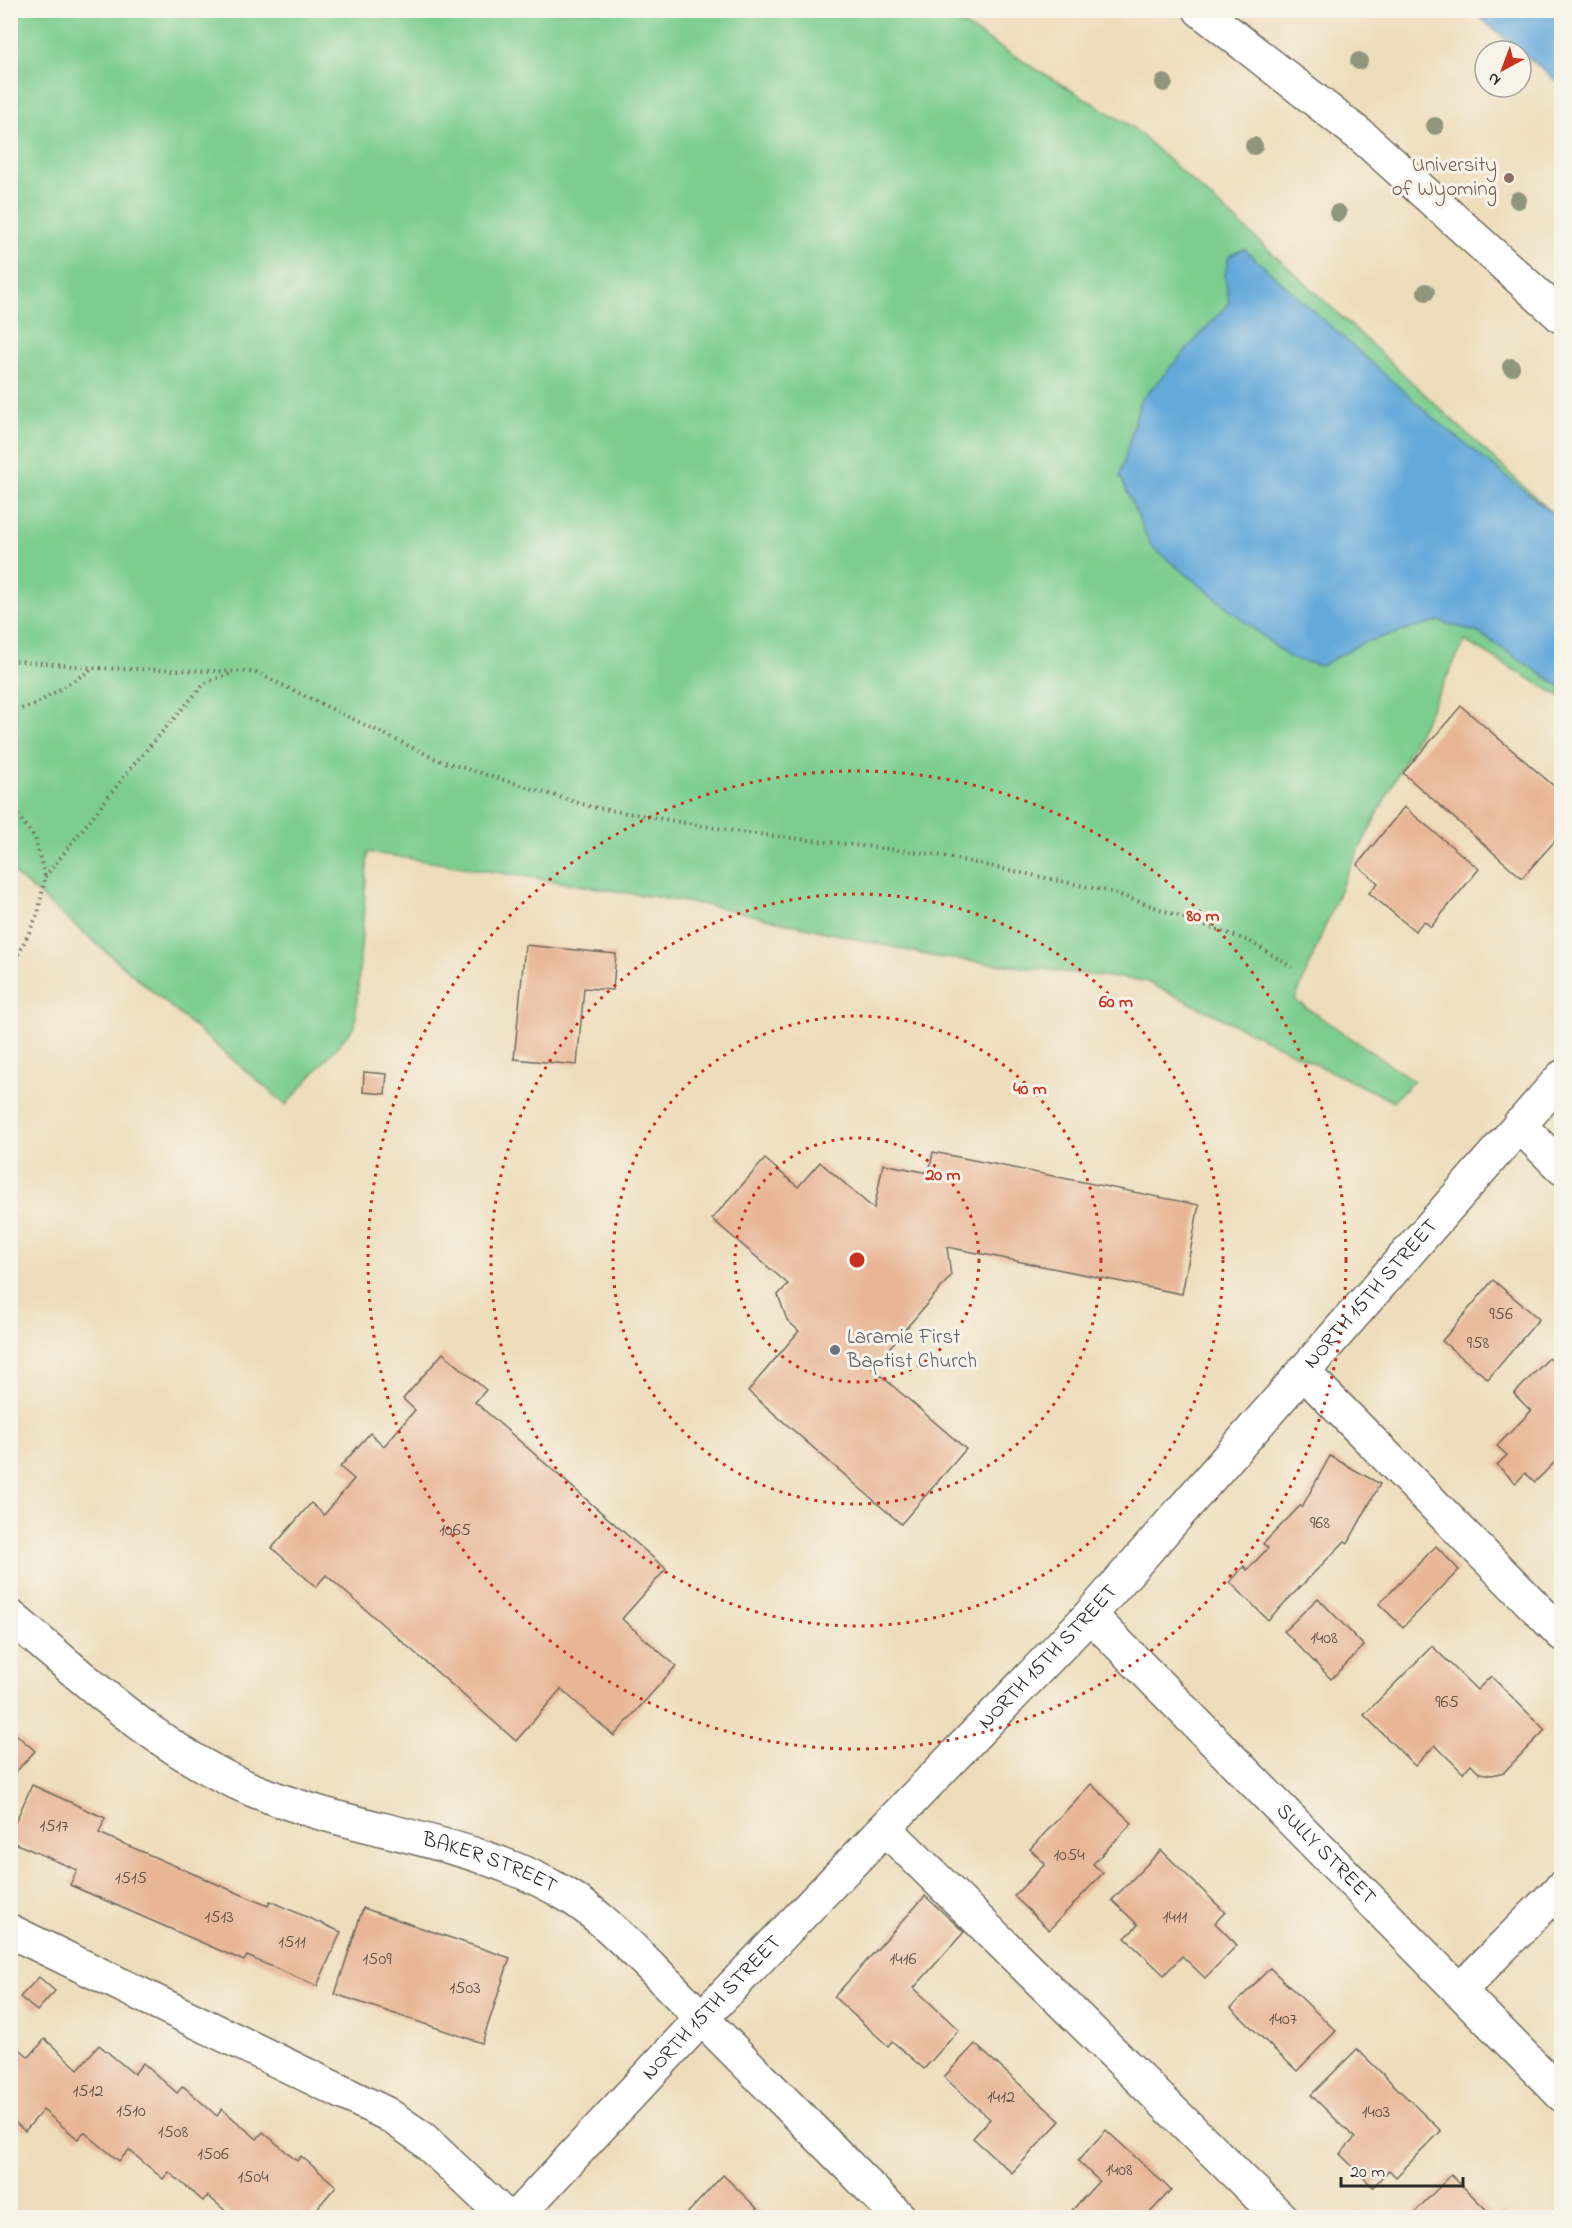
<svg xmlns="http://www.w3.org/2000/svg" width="1572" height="2228" viewBox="0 0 1572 2228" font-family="'Indie Flower',sans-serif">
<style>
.green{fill:#7bcd8f;stroke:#537c5d;stroke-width:1.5}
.water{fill:#64a9da;stroke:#486a82;stroke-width:1.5}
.building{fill:#e8b696}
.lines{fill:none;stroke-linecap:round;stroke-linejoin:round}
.minor-casing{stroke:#6f695d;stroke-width:36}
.major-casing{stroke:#6f695d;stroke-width:36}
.path{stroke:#6f695d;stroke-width:4;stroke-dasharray:1.5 4.5;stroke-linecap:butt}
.minor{stroke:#fff;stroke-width:33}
.major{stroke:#fff;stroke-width:33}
.tree{fill:#90967c}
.ring{fill:none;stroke:#c8321e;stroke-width:3;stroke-dasharray:3 6}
.education-dot{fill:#8d6e63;stroke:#f7f3e8;stroke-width:2}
.worship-dot{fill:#6b7280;stroke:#f7f3e8;stroke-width:2}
.labels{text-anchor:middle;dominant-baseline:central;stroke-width:6;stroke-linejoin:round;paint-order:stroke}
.number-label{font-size:18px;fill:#5a4e46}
.education-label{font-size:21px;fill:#785e54;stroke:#f7f3e8;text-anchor:end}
.street-label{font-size:21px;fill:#2b2b2b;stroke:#f7f3e8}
.worship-label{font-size:21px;fill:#5b616d;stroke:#f7f3e8;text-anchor:start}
.centre{fill:#c8321e;stroke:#f7f3e8;stroke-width:3}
.ring-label{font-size:18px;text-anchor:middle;font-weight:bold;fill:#c8321e;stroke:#f7f3e8;stroke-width:6;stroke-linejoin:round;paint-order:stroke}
</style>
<rect width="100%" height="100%" fill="#f7f3e8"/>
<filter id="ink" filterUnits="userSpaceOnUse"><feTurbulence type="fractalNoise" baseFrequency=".0167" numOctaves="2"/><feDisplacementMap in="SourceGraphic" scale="12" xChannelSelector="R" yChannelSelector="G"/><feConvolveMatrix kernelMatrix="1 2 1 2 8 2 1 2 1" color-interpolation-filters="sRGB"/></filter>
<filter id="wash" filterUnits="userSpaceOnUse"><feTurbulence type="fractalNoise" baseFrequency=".008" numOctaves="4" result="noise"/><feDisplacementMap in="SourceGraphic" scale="24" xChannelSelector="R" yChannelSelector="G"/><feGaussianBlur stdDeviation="1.35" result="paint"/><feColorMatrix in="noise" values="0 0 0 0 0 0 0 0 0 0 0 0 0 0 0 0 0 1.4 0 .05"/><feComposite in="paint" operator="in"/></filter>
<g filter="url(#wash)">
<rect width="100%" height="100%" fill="#edb"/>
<path class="green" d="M11,11H940L1131,126L1303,281L1561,521V697L1465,641L1344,880L1295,1000L1414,1081L1392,1101L1145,981L936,957L712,906L368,852L355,1026L286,1105L11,871Z"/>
<g class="water">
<path d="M1472,11H1561V85Z"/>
<path d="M1244,249L1437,421L1561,520V687L1479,633L1439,621L1362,643L1321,666L1290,658L1151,546L1120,476L1140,401L1229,303L1225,276L1229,256Z"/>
</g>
<g id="blocks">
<g class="building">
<path d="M1461,706L1562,793V833L1522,878L1403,773Z"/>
<path d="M1404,807L1479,869L1431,927L1424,921L1415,931L1369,893L1378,883L1357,865Z"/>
<path d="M525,945L616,954L613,990L584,988L577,1065L514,1059Z"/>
<path d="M364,1072L387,1074L385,1094L363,1092Z"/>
<path d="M933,1152L1199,1205L1182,1294L947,1247L951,1276L872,1368L966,1449L901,1524L748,1391L799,1331L787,1320L778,1295L788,1284L712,1219L765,1159L798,1187L820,1162L874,1209L883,1164L929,1173Z"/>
<path d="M1493,1280L1539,1319L1488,1379L1442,1341Z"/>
<path d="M443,1353L486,1390L475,1402L666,1569L622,1619L676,1666L614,1736L561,1689L516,1741L326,1575L316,1587L272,1548L311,1503L324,1515L354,1479L340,1467L370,1433L384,1446L415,1410L403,1399Z"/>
<path d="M1549,1358L1562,1370V1455L1535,1482L1525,1473L1516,1483L1497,1465L1507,1455L1497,1446L1531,1411L1514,1394Z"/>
<path d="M1330,1456L1380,1484L1348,1543L1345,1541L1268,1620L1230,1582L1244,1566L1247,1570L1268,1548L1263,1544L1300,1506L1302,1507Z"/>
<path d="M1436,1546L1459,1570L1403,1627L1379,1604Z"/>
<path d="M1318,1598L1364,1646L1331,1679L1284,1631Z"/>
<path d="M1432,1646L1477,1690L1491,1676L1545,1730L1504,1772L1492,1775L1480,1773L1471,1764L1463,1773L1435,1745L1415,1766L1364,1715Z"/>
<path d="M10,1729L35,1751L10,1778Z"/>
<path d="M1091,1784L1132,1823L1093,1864L1103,1873L1049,1930L1014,1896L1045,1864L1030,1849Z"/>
<path d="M32,1785L105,1818L99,1833L268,1906L270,1901L341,1932L317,1986L247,1956L244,1961L70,1885L77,1870L10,1841V1834Z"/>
<path d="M1161,1850L1225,1912L1215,1923L1237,1945L1205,1978L1182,1956L1164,1975L1125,1938L1138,1925L1112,1900Z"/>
<path d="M925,1896L964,1932L914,1988L959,2030L924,2069L892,2041L888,2046L834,1997Z"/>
<path d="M363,1908L510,1958L482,2043L335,1994Z"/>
<path d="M1270,1968L1336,2031L1297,2071L1231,2008Z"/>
<path d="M39,1977L55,1991L37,2011L20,1997Z"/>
<path d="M45,2039L78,2069L99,2045L134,2074L143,2063L177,2093L183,2086L217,2116L222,2109L257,2139L263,2132L297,2161L301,2156L336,2186L309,2218H234L208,2196L203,2201L169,2172L163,2179L129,2150L119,2161L84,2132L78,2139L43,2110L25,2131L10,2118V2041L29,2057Z"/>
<path d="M975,2044L1060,2121L1012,2173L973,2138L990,2119L944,2077Z"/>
<path d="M1357,2049L1441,2131L1396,2177L1389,2170L1373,2187L1340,2154L1355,2138L1311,2095Z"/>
<path d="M1106,2130L1171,2190L1145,2218H1065L1099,2181L1078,2161Z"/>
<path d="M723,2175L767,2218H683Z"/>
<path d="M1451,2175L1495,2218H1409Z"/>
<path d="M1503,2211L1509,2218H1497Z"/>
</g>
</g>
</g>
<g filter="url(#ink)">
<use href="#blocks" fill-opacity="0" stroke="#6f695d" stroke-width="1.5"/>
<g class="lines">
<g class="minor-casing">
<g id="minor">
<path d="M1519,1125L1562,1168"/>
<path d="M1304,1373L1562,1634"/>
<path id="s1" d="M1090,1615L1562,2095"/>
<path id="s2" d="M10,1616C86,1680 161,1752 253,1790C354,1832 473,1838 567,1895C597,1913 622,1939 647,1963L900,2218"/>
<path d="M886,1829L1281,2218"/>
<path d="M10,1931L387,2114L422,2138L507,2218"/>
<path d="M1459,1991L1562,1887"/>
</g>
</g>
<g class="major-casing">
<g id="major">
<path d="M1200,10L1365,139L1562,317"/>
<path id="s3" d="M515,2218L701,2019L1090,1615L1562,1077"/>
</g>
</g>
<g class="path">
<path d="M10,660L95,668L255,672L438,760L592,807L739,832L933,854L1112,892L1249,941L1292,967"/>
<path d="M10,712L34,705L94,668"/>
<path d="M10,806L35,838L45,877L38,914L19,953L10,964"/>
<path d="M45,877L135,763L205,683L232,673"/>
</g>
<use href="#minor" class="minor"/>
<use href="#major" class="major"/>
</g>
<g class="tree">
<circle cx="1359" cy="61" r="9"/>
<circle cx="1164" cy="83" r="9"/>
<circle cx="1435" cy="126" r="9"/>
<circle cx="1254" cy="146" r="9"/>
<circle cx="1518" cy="200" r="9"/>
<circle cx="1338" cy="213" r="9"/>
<circle cx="1426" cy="292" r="9"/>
<circle cx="1511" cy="367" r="9"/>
</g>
</g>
<g class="ring">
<circle cx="857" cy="1260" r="122"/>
<circle cx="857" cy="1260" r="244"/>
<circle cx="857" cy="1260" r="366"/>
<circle cx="857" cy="1260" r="489"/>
</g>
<circle class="education-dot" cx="1509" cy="178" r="6"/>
<circle class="worship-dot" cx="835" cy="1350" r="6"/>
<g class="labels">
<g class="number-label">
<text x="1501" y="1315">956</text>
<text x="1478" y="1344">958</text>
<text x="1320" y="1524">968</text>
<text x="455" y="1531">1065</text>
<text x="1324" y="1639">1408</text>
<text x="1447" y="1703">965</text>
<text x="54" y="1827">1517</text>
<text x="1069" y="1856">1054</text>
<text x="131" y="1879">1515</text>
<text x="219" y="1918">1513</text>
<text x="1175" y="1918">1411</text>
<text x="292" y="1943">1511</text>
<text x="377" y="1960">1509</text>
<text x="903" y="1960">1416</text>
<text x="465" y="1989">1503</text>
<text x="1283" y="2020">1407</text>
<text x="88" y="2092">1512</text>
<text x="1001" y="2098">1412</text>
<text x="131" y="2112">1510</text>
<text x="1376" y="2113">1403</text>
<text x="173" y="2133">1508</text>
<text x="213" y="2155">1506</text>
<text x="1119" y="2171">1408</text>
<text x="253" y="2178">1504</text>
</g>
<g class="education-label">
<text x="1497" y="166">University<tspan x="1497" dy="24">of Wyoming</tspan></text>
</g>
<g class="street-label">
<text stroke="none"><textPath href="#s3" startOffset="1260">NORTH 15TH STREET</textPath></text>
<text stroke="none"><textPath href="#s3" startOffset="774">NORTH 15TH STREET</textPath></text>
<text stroke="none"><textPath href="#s1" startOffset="336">SULLY STREET</textPath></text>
<text stroke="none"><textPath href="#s2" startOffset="548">BAKER STREET</textPath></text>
<text stroke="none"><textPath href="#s3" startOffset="288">NORTH 15TH STREET</textPath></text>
</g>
<g class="worship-label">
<text x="847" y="1338">Laramie First<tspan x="847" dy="24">Baptist Church</tspan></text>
</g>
</g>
<circle cx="857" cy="1260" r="9" class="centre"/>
<g class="ring-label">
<text x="1203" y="921">80 m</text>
<text x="1116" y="1007">60 m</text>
<text x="1030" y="1094">40 m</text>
<text x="943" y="1180">20 m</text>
</g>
<rect width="1572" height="2228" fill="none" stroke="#f7f3e8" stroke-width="36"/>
<g transform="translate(1503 69) rotate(221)"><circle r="28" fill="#f7f3e8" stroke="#a5a39c" stroke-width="1.5"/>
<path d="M0-4.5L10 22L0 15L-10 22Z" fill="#c8321e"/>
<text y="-9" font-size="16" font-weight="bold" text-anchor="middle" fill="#2b2b2b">N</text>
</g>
<path d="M1341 2177v9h122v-9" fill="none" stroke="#2b2b2b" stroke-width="3"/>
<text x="1350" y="2177" font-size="18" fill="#2b2b2b" stroke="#f7f3e8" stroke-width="4.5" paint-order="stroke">20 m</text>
</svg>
